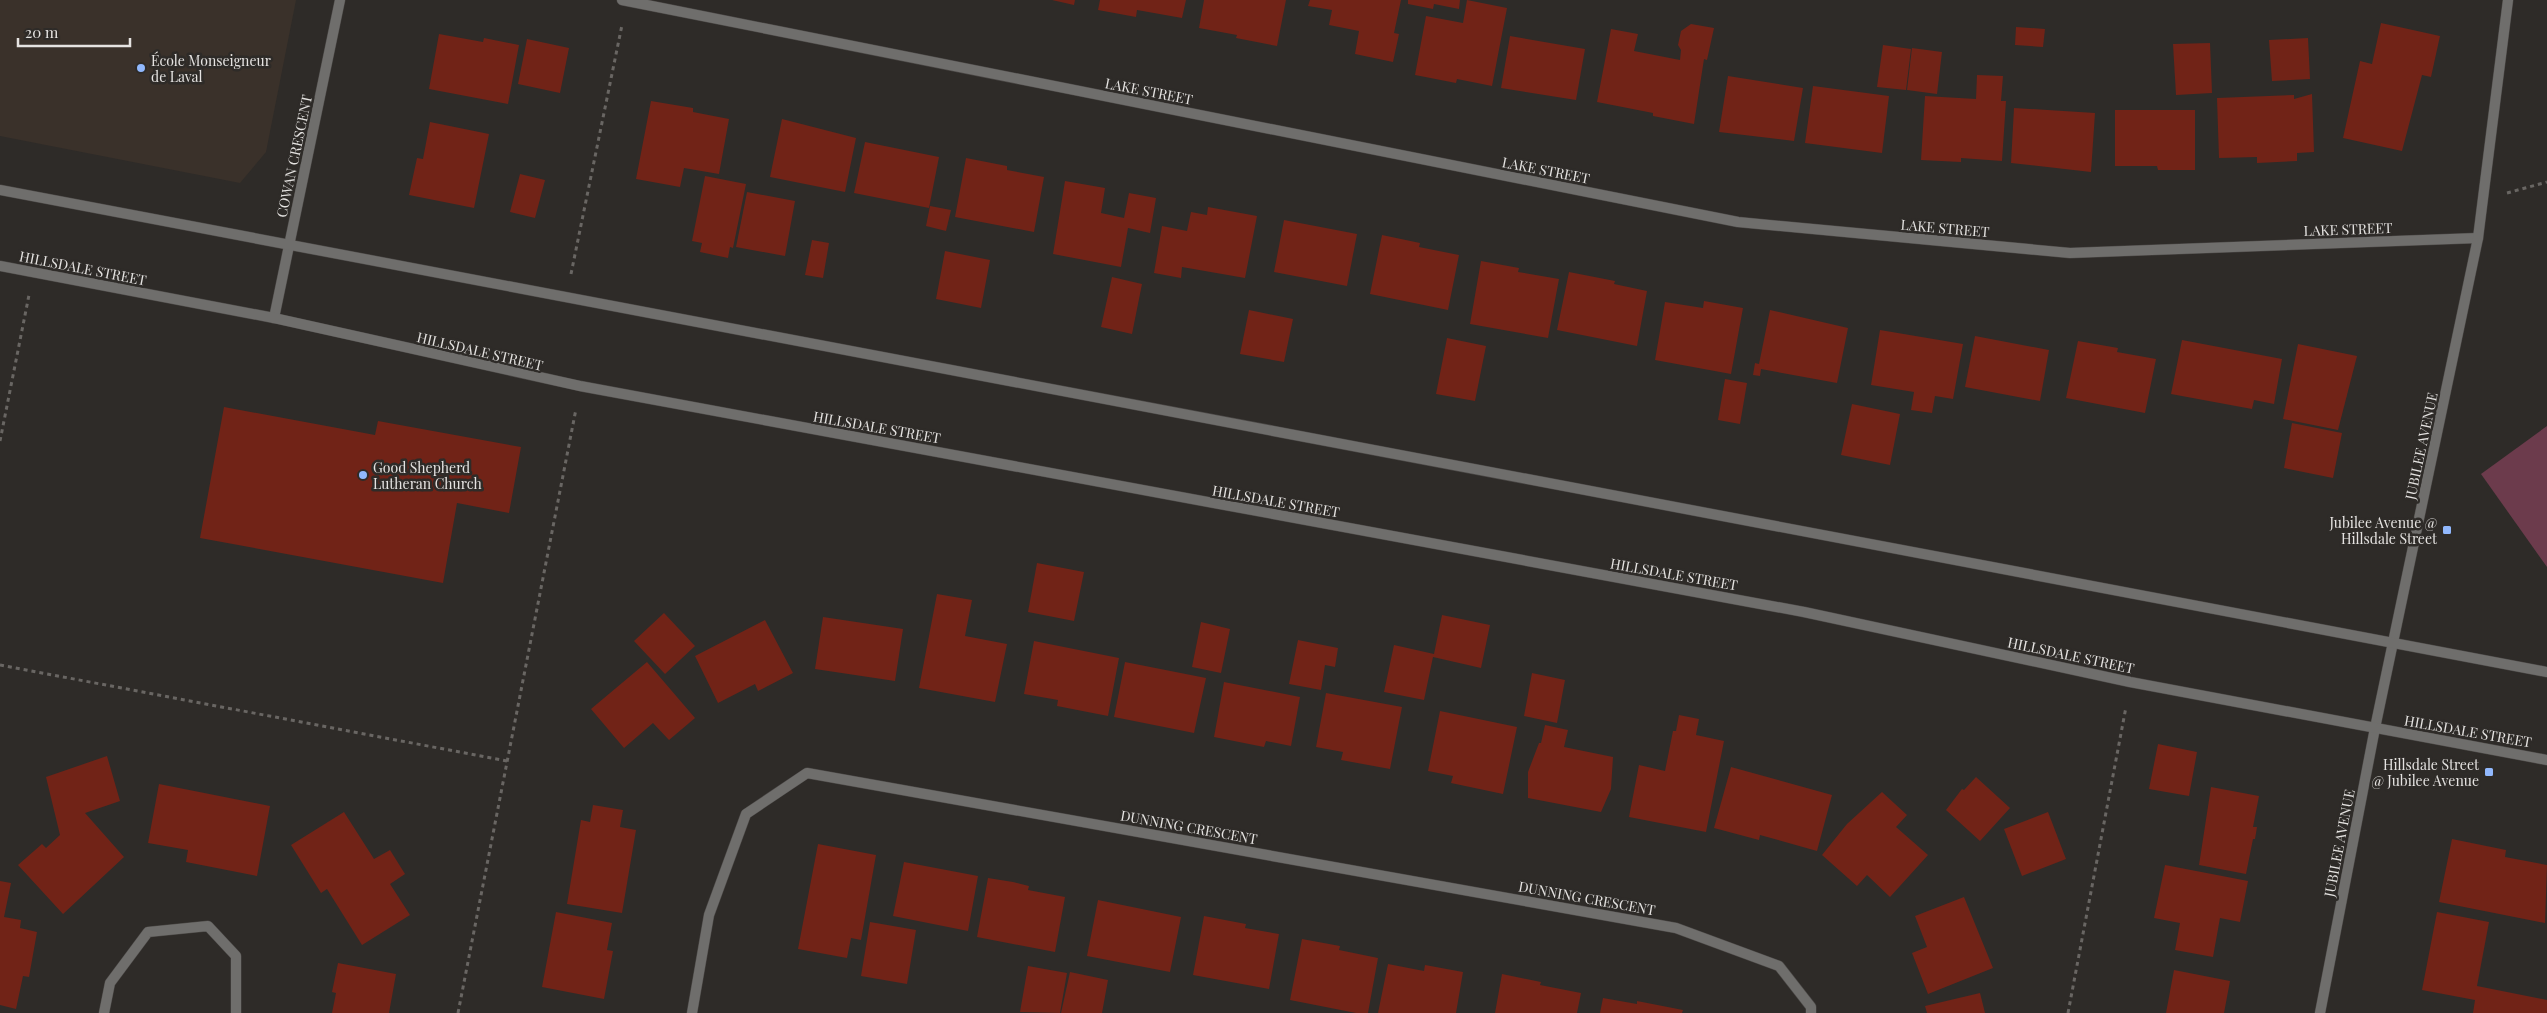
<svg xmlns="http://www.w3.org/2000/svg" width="2547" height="1013" viewBox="0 0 2547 1013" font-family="'Playfair Display',serif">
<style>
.built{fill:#3a312a}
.green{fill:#6c3b4c}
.building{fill:#712317}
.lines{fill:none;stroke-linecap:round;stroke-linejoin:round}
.minor-casing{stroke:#4b4846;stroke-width:11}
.tertiary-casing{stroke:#4b4846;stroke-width:11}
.path{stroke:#696663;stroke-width:3;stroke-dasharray:4 4;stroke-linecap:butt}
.minor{stroke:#6f6e6c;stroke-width:10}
.tertiary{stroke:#6f6e6c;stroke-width:10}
.poi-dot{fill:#91b8fd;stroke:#2e2b28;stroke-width:2}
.labels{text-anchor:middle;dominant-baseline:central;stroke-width:5;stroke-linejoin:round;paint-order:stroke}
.poi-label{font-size:14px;fill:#e5e3e1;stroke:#2e2b28;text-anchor:start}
.street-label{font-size:14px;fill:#e5e3e1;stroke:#2e2b28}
</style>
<rect width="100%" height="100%" fill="#2e2b28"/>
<path class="built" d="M0,0H296L266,152L240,183L0,136Z"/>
<path class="green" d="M2547,426V567L2481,474Z"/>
<g class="building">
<path d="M1052,0H1075L1074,5Z"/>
<path d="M1100,0H1186L1182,18L1137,10L1136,17L1098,10Z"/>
<path d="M1204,0H1286L1277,46L1236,38L1237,35L1199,28Z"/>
<path d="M1310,0H1401L1394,33L1399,34L1393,62L1355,54L1359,31L1329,25L1332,10L1308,6Z"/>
<path d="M1408,0H1460L1459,9L1434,4L1433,9L1408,4Z"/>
<path d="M1467,0L1507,8L1492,86L1457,79L1456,83L1415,75L1426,16L1463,23Z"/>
<path d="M2381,23L2440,36L2431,77L2422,75L2402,151L2343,138L2360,61L2372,64Z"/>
<path d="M1691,24L1714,28L1707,60L1704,59L1694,124L1653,116V113L1597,102L1611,29L1638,34L1634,51L1680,60L1681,50L1678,45L1681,31Z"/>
<path d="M2016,27L2045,29L2043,47L2015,45Z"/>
<path d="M439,34L483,42L484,38L519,45L508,104L429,89Z"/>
<path d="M1510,36L1585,49L1576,100L1501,88Z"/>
<path d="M2308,38L2310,79L2272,81L2269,40Z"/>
<path d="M527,39L569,48L560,93L518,84Z"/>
<path d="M2210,43L2212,93L2176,95L2173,44Z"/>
<path d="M1883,45L1911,49L1906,90L1877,87Z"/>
<path d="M1912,48L1942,52L1937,94L1907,90Z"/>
<path d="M1977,75L2003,76L2001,101H2006L2002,161L1961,158V162L1921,160L1925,96L1976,99Z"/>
<path d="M1728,76L1803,88L1794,141L1719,132Z"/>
<path d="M1813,86L1889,96L1882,153L1805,143Z"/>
<path d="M2312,94L2314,152L2297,153V161L2257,163V157L2219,158L2217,98L2294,95V99Z"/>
<path d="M651,101L693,108V112L729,119L719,174L684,168L680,187L636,179Z"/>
<path d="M2014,108L2095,113L2091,172L2011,163Z"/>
<path d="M2115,110H2195V170H2158L2157,166H2115Z"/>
<path d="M782,119L856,138L845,192L770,177Z"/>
<path d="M430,122L489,134L474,208L409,195L417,158L423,159Z"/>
<path d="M865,142L939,157L929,208L854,193Z"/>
<path d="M966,158L1007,166V170L1044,177L1034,232L955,217Z"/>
<path d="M520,174L545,180L535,218L510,212Z"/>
<path d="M705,176L746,184L733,248L730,247L728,258L700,252L702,243L692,241Z"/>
<path d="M1065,181L1105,188L1101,213L1124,218L1129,193L1156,198L1150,233L1128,228L1121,267L1053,254Z"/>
<path d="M747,192L795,201L785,256L736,247Z"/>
<path d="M930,206L951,210L946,231L926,226Z"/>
<path d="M1208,207L1257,216L1245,278L1182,267L1181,278L1154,273L1162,226L1187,231L1191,212L1207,215Z"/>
<path d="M1284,220L1357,234L1347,286L1274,272Z"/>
<path d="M1382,235L1420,243L1419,247L1459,255L1448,310L1370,294Z"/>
<path d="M812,240L829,243L823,278L805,275Z"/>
<path d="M945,251L990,260L981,308L936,299Z"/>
<path d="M1481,261L1519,268L1518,272L1559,279L1548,338L1470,324Z"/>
<path d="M1569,272L1615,281L1614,284L1647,291L1637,346L1557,330Z"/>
<path d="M1112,277L1142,284L1132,334L1101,327Z"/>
<path d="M1704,301L1743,308L1731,374L1655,360L1665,302L1703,308Z"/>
<path d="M1249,310L1293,319L1284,362L1240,354Z"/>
<path d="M1770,310L1848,328L1837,383L1761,369L1760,376L1753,375L1755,363L1759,364Z"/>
<path d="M1880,330L1963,344L1953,399L1935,396L1932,413L1911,410L1914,392L1871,385Z"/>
<path d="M1975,336L2049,350L2040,401L1965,387Z"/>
<path d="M1447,338L1486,346L1475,401L1436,394Z"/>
<path d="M2182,340L2282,359L2274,404L2254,400L2252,409L2171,394Z"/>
<path d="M2078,341L2118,348L2117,352L2156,359L2145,413L2066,398Z"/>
<path d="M2298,344L2357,356L2338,430L2283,419Z"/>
<path d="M1725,379L1747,383L1740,424L1718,420Z"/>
<path d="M1852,404L1900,414L1890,465L1841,455Z"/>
<path d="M224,407L375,435L378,421L521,447L509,513L457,503L443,583L200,538Z"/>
<path d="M2292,423L2342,433L2333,478L2284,468Z"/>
<path d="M1037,563L1084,572L1074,621L1028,612Z"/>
<path d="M937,594L972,600L965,636L1007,644L995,702L919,688Z"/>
<path d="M664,613L695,646L665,674L634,641Z"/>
<path d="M1442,615L1490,625L1481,668L1433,657L1424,700L1384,692L1394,645L1434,654Z"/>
<path d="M823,617L903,629L895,681L815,669Z"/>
<path d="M765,620L793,673L758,691L755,684L718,703L695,656Z"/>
<path d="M1201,622L1230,629L1221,673L1192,667Z"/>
<path d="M1298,640L1338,648L1335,667L1325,665L1321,690L1289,684Z"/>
<path d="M1034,641L1119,658L1108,716L1057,706L1058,700L1024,694Z"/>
<path d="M647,662L695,718L669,740L653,723L624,748L591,709Z"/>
<path d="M1125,662L1206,678L1194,733L1114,717Z"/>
<path d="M1532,673L1565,680L1557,723L1524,716Z"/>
<path d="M1224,682L1300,697L1291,746L1266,741L1264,747L1214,737Z"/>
<path d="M1326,693L1402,707L1390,769L1341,760L1343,752L1316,747Z"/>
<path d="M1440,711L1517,727L1503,794L1451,783L1453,776L1428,771Z"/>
<path d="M1679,715L1699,719L1696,735L1724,741L1706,832L1629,817L1639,765L1665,771L1673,731H1676Z"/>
<path d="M1545,725L1568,730L1564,747L1613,757L1611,789L1601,812L1528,798V772L1539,743H1541Z"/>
<path d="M2158,744L2197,752L2189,796L2149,789Z"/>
<path d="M107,756L120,801L85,813L124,857L63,914L18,865L42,844L46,848L60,835L46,777Z"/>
<path d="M1731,767L1832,795L1817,851L1760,835L1759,840L1714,828Z"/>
<path d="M1976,777L2010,808L1980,841L1946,810L1962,789L1964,790Z"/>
<path d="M159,784L270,806L257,876L186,862L188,850L148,843Z"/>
<path d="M2211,787L2259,796L2253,827H2257L2255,839H2253L2246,874L2199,865Z"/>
<path d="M1882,792L1907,815L1896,827L1928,855L1890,897L1867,875L1857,886L1822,855L1847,824Z"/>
<path d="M593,805L623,810L620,827L636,830L622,913L567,904L581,820L590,822Z"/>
<path d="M344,812L374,859L390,850L405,874L390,884L410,915L362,945L327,889L321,893L291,845Z"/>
<path d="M2048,812L2066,859L2022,876L2004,829Z"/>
<path d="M2452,839L2506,850L2505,857L2547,865L2545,923L2439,902Z"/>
<path d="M818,844L876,855L861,940L851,938L847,958L798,949Z"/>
<path d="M904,862L978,876L968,931L893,916Z"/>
<path d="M2165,865L2248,881L2240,922L2220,918L2213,957L2175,950L2180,923L2154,918Z"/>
<path d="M988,878L1013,882L1029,886L1028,890L1065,897L1055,952L977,937Z"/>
<path d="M0,881L11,883L4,917L21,920L20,928L37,932L29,977L23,976L16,1009L0,1005Z"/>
<path d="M1964,897L1993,968L1928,994L1912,953L1927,947L1915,916Z"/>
<path d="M1098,900L1181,917L1170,972L1087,956Z"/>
<path d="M556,912L612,923L607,950L613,951L604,999L542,987Z"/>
<path d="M2437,912L2489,922L2477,986L2547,1000V1013H2473L2475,1000L2422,990Z"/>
<path d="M1204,916L1246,924L1245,928L1279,934L1269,989L1193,975Z"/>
<path d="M870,922L916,930L907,984L861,976Z"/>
<path d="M1302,939L1340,946L1339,950L1378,958L1368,1013H1356L1290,1000Z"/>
<path d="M338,963L396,974L389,1013H332L336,993L332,992Z"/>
<path d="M1388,964L1424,971L1425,965L1463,972L1456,1013H1378Z"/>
<path d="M1028,966L1067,973L1060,1013L1020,1012Z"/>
<path d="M2174,970L2230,981L2224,1013H2166Z"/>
<path d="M1070,972L1108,980L1102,1013H1061Z"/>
<path d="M1502,974L1541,982L1540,985L1581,993L1577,1013H1495Z"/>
<path d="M1980,993L1985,1013H1927L1925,1006Z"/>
<path d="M1603,998L1637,1004V1001L1683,1010L1682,1013H1600Z"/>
</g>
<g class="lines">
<g class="minor-casing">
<g id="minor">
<path d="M622,0L1738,222L2070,253L2478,238"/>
<path d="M274,318L340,0"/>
<path d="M104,1013L110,983L148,932L208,926L236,956V1013"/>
<path d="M692,1013L709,915L746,814L807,773L1676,928L1779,966L1811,1007V1013"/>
<path d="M2320,1013L2375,728L2478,238L2508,0"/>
</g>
</g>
<g class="tertiary-casing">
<g id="tertiary">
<path d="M0,190L2547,672"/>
<path d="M0,266L274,318L580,386L1804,612L2130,682L2547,760"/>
</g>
</g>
<g class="path">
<path d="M2507,193L2547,182"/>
<path d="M571,274L622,25"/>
<path d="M0,441L29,295"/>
<path d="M0,665L507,761"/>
<path d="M458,1013L576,409"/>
<path d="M2068,1013L2126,707"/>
</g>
<use href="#minor" class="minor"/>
<use href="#tertiary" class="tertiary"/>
</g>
<g class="poi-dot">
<circle cx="141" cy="68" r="5"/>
<circle cx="363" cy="475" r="5"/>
<rect x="2442" y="525" width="10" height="10" rx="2.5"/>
<rect x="2484" y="767" width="10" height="10" rx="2.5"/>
</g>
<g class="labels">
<g class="poi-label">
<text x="151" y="60">École Monseigneur<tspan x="151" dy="16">de Laval</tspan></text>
<text x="373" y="467">Good Shepherd<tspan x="373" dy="16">Lutheran Church</tspan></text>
<text x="2437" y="522" text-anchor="end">Jubilee Avenue @<tspan x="2437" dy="16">Hillsdale Street</tspan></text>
<text x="2479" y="764" text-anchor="end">Hillsdale Street<tspan x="2479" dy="16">@ Jubilee Avenue</tspan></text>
</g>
<g class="street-label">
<text transform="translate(1149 91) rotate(11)">LAKE STREET</text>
<text transform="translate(294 156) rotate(-78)">COWAN CRESCENT</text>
<text transform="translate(1546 170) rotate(11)">LAKE STREET</text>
<text transform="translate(1945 228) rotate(5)">LAKE STREET</text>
<text transform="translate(2348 229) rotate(-2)">LAKE STREET</text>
<text transform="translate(83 268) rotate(11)">HILLSDALE STREET</text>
<text transform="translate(480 351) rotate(13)">HILLSDALE STREET</text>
<text transform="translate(877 427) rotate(10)">HILLSDALE STREET</text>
<text transform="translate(2421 446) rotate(-78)">JUBILEE AVENUE</text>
<text transform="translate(1276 501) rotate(10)">HILLSDALE STREET</text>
<text transform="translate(1674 574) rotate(10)">HILLSDALE STREET</text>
<text transform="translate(2071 655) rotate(12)">HILLSDALE STREET</text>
<text transform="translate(2468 731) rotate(10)">HILLSDALE STREET</text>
<text transform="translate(1189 827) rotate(10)">DUNNING CRESCENT</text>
<text transform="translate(2339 843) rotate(-79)">JUBILEE AVENUE</text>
<text transform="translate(1587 898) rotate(10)">DUNNING CRESCENT</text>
</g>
</g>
<path d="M18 38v8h112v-8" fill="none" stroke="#e5e3e1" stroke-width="2.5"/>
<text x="25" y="38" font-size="15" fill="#e5e3e1" stroke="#2e2b28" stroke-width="4" paint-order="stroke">20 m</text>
</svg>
